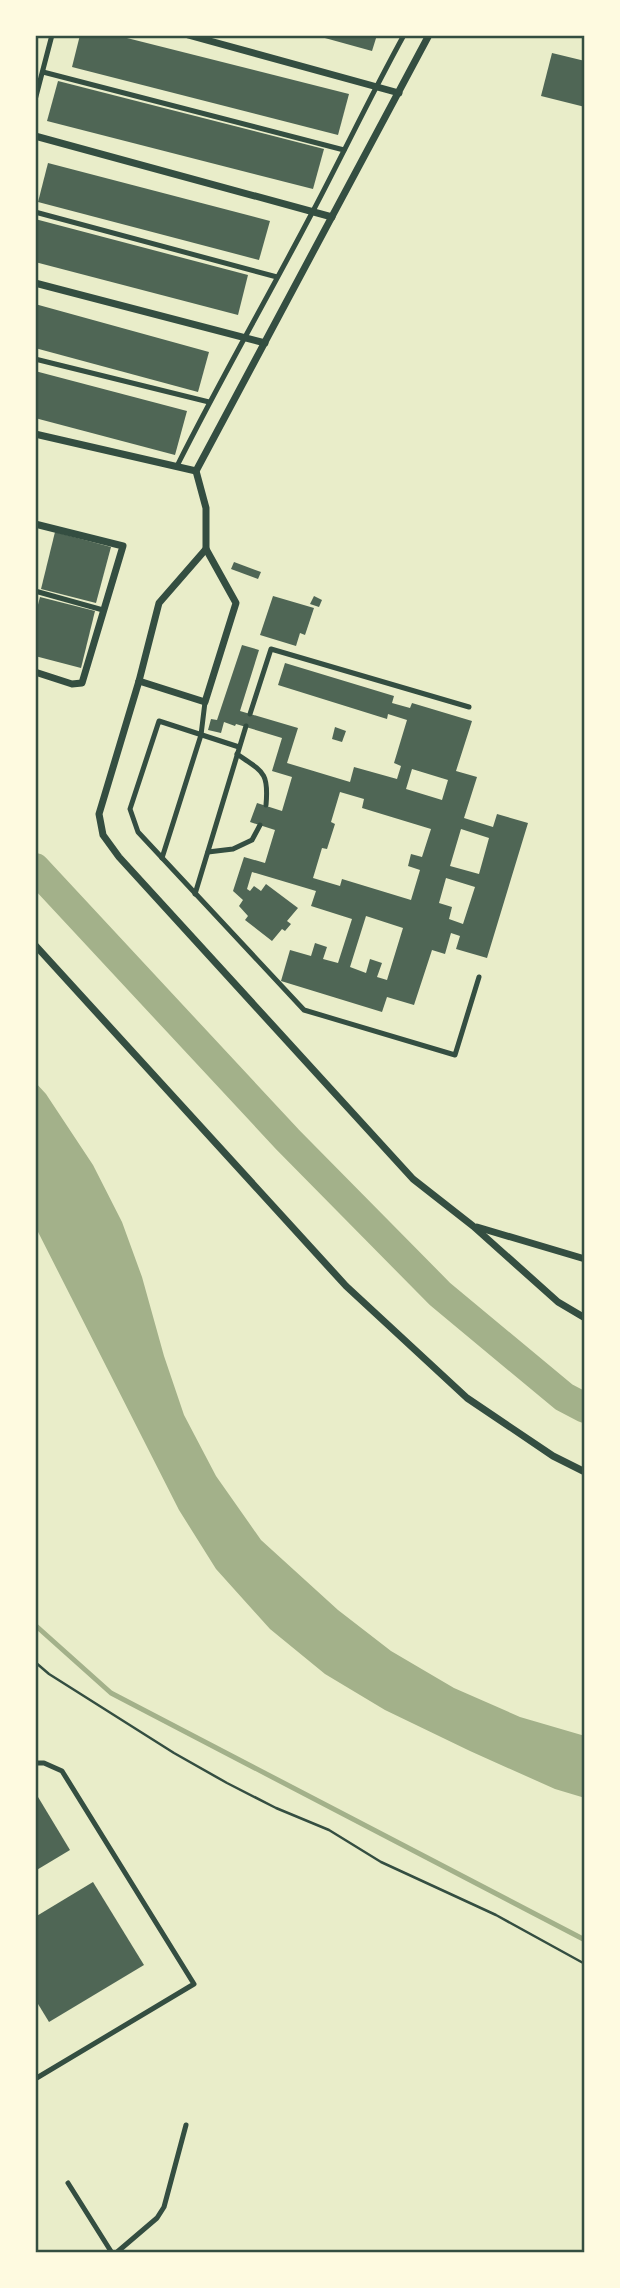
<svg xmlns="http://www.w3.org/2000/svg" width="620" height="2288" viewBox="0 0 620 2288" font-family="Lato,sans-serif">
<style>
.water{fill:#a3b18a}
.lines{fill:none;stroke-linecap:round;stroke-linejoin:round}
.stream{stroke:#a3b18a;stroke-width:5}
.river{stroke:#a3b18a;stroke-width:30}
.building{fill:#4f6655;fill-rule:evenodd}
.path{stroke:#344e41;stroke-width:2.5}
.service{stroke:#344e41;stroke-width:5}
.minor{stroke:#344e41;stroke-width:7}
.neatline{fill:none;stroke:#344e41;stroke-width:2.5}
</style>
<rect width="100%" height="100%" fill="#e9edc9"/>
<path class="water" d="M35,1082L46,1094L93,1165L122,1222L142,1277L164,1356L184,1415L216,1476L261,1540L338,1610L391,1651L454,1688L520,1717L585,1736V1798L555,1789L470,1751L385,1710L325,1674L270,1629L216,1569L179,1510L35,1226Z"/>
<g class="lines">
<path class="stream" d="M35,1625L111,1693L585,1940"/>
<path class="river" d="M35,868L288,1140L440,1294L564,1397L585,1408"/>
</g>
<g class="building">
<path d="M80,35H115L349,94L338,135L72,67Z"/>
<path d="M314,35H377L372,51Z"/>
<path d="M552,53L585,61V107L541,96Z"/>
<path d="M58,81L324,149L313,189L47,121Z"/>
<path d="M48,163L270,221L259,260L38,202Z"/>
<path d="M35,219L248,275L238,315L35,262Z"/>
<path d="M35,304L209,352L198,392L35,348Z"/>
<path d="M35,371L187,411L175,455L35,418Z"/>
<path d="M55,532L111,547L96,603L41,589Z"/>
<path d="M234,562L261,572L258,579L231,569Z"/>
<path d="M273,596L314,608L305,635L300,633L296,646L260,635Z"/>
<path d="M314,596L322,600L319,607L310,604Z"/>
<path d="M40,597L95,611L81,668L35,656V616Z"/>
<path d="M242,645L259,650L240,711L298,728L287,763L350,782L354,767L397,779L401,766L394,763L407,720L388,714L387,719L278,685L285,663L394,696L392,703L410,708L412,703L472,721L456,771L477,777L464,818L493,827L497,814L528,823L487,958L456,949L460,936L451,933L445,954L432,950L414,1005L387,997L382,1012L281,981L290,950L311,956L315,943L327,947L323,959L338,963L352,919L311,906L316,891L252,872L247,889L250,891L254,886L261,891L266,884L298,908L287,921L291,924L285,931L282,929L272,941L245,920L248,916L239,906L243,900L233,891L244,857L265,863L275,830L250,822L257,803L282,811L292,777L272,771L282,738L236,724L235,726L224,722L221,733L208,730L211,719L217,720ZM412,769L448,780L442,800L406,789ZM340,792L364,799L362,808L431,829L422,857L411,854L408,866L420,870L411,900L342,879L340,886L313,878L322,848L327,849L335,824L331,822ZM461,829L489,838L479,874L450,866ZM446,878L475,887L463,924L449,919L452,907L439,903ZM366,916L403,928L387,980L377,977L382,963L370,959L366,973L350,967Z"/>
<path d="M335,727L346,731L342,742L332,739Z"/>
<path d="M35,1792L70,1850L35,1871Z"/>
<path d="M93,1882L144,1965L49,2022L35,1999V1917Z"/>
</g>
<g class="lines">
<path class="path" d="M35,1662L49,1674L174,1753L227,1783L276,1808L329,1830L381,1862L496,1915L585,1964"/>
<g class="service">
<path d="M43,72L344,150"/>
<path d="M35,100L52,35"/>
<path d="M35,212L277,277"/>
<path d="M35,359L209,402"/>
<path d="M177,466C220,380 268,297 313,211C344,152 372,93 404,35"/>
<path d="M35,591L103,610"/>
<path d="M250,714L271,649L469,707"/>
<path d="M239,747L159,721L130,809L138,832L304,1010L455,1055L479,977"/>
<path d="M237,754C263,772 269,772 266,805"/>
<path d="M208,852L233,849L252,840L260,825"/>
<path d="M162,858L201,735L205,702"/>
<path d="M195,894L246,726"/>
<path d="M35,1763H44L62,1771L194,1984L35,2079"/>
<path d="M68,2183L112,2253"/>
<path d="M116,2253L157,2218L164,2207L186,2125"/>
</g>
<g class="minor">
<path d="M188,35L399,93"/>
<path d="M35,136L332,217"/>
<path d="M35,283L265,343"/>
<path d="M35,434L196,471L429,35"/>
<path d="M196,471L206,508V549L159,603L139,681L99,814L103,835L119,857L413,1179L473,1226L558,1302L585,1318"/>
<path d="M35,524L123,546L82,683L72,684L35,672"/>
<path d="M139,681L205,702L236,603L206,549"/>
<path d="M35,945L346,1286L467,1398L553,1456L585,1472"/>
<path d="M477,1227L585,1259"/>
</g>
</g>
<rect width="620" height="2288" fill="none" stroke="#fefae0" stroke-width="74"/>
<rect x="37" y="37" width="546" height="2214" class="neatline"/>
</svg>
